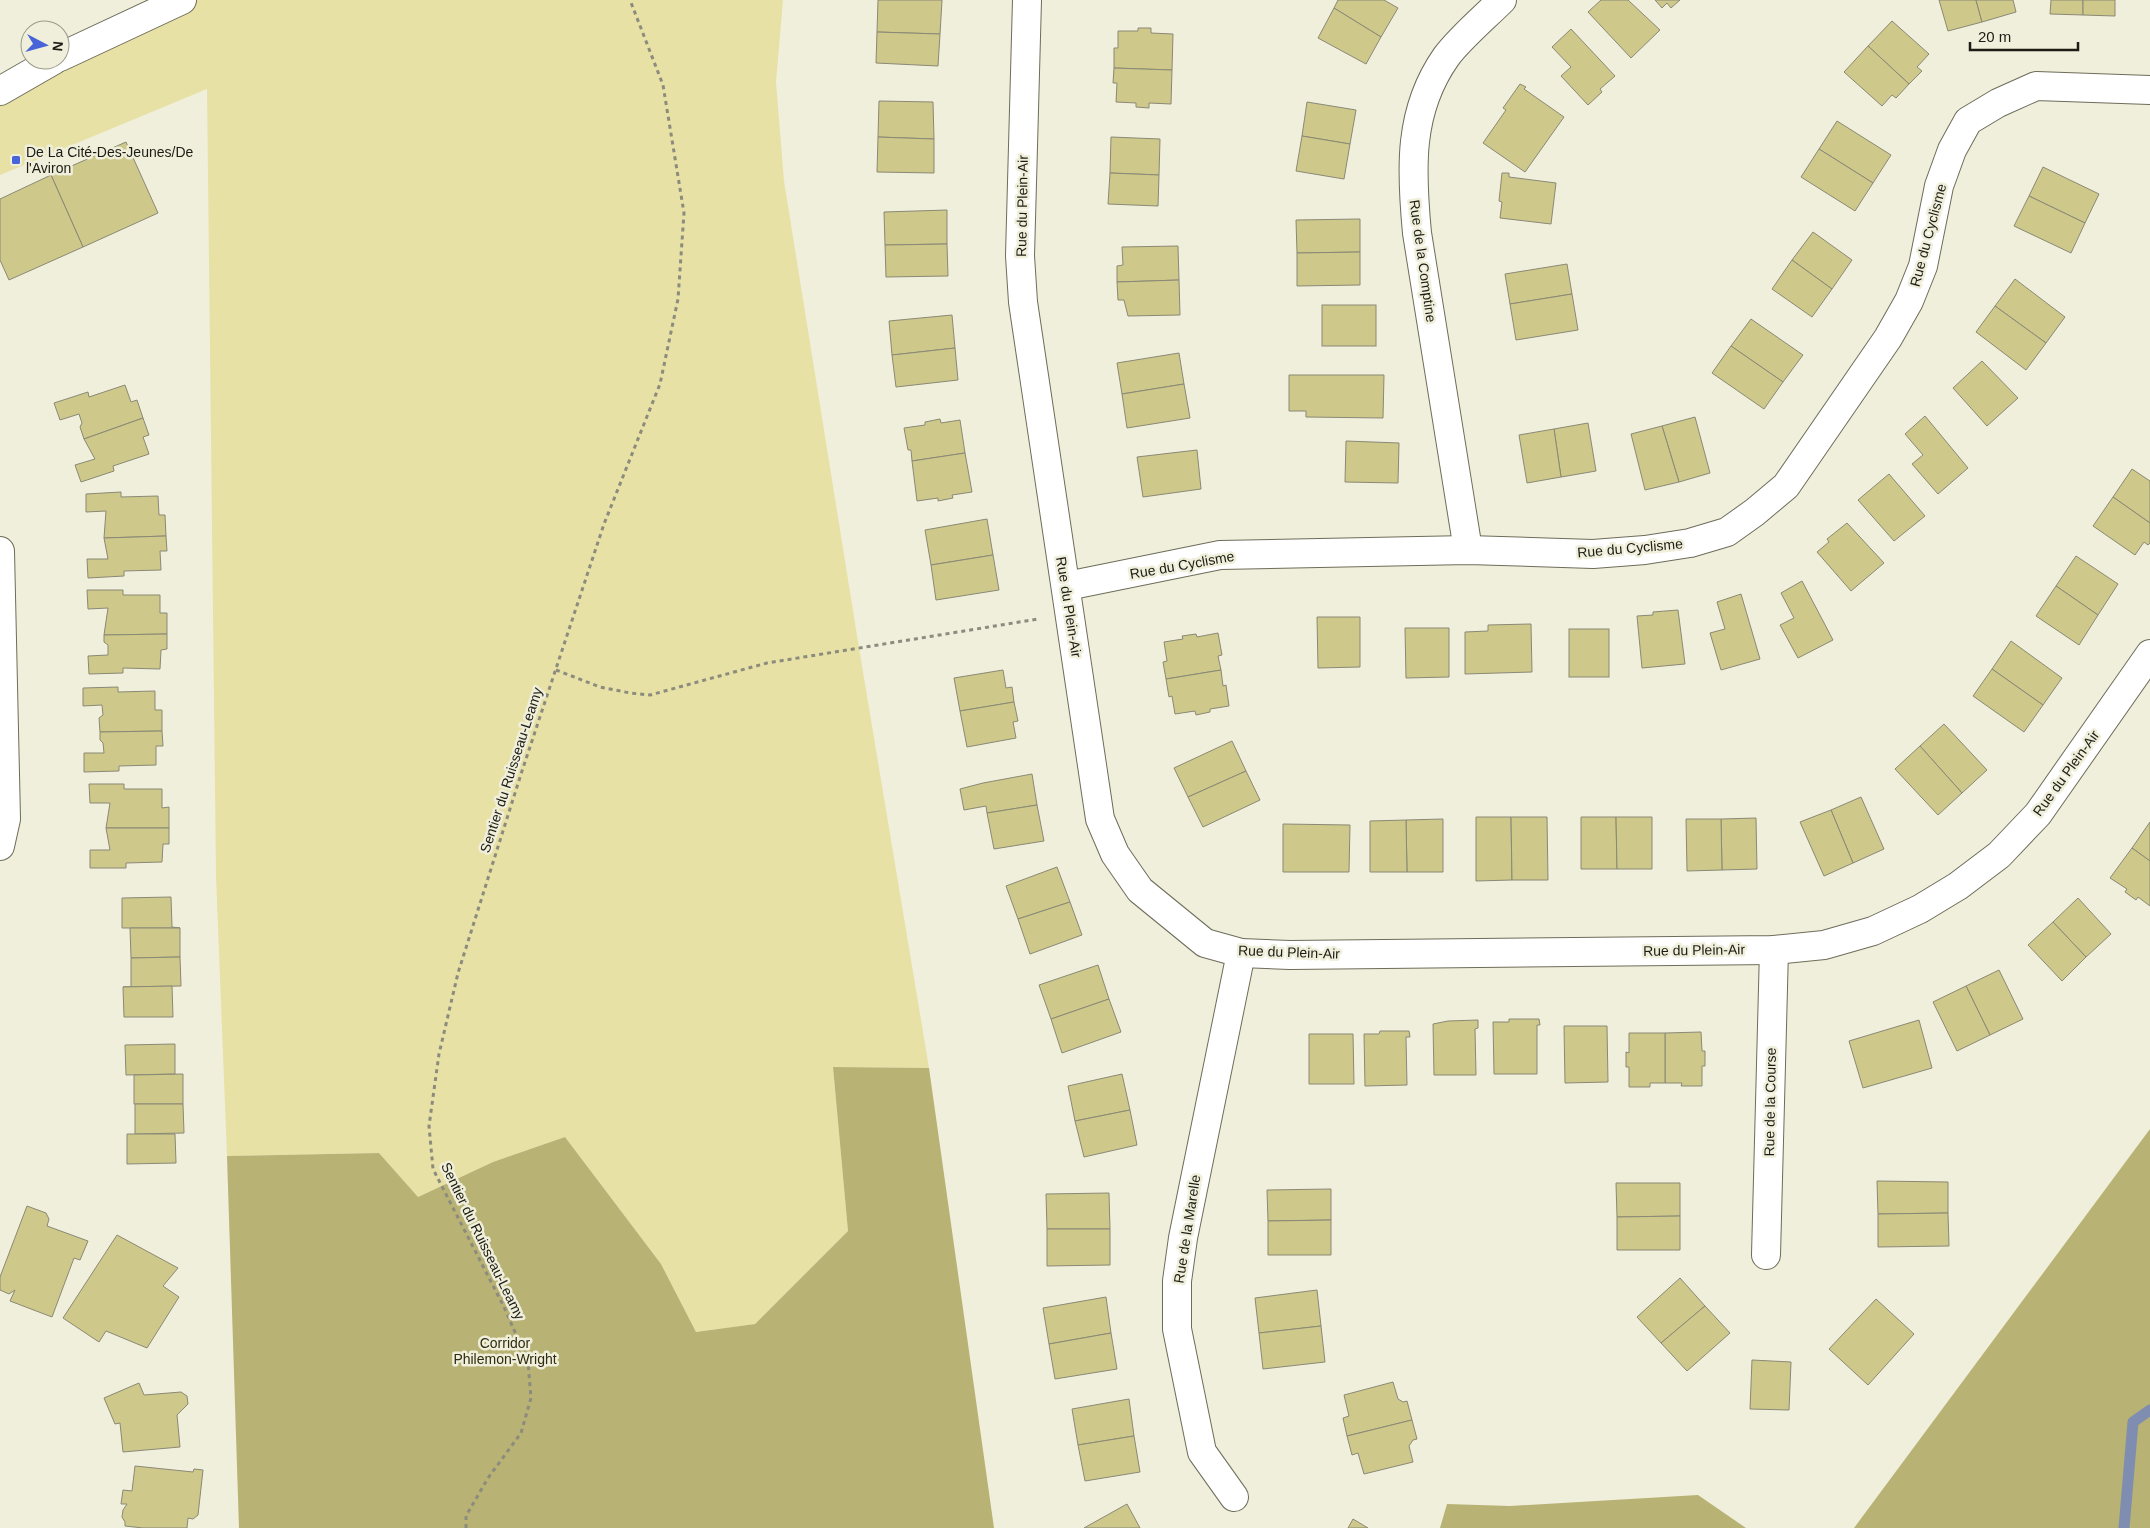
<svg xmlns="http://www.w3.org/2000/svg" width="2150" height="1528" viewBox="0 0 2150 1528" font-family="Helvetica,sans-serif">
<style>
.green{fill:#e7e1a6}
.forest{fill:#b8b274}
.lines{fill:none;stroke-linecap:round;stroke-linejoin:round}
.stream{stroke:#7f8db1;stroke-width:11}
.building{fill:#cec88a;stroke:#8a8976}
.street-casing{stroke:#6e6c5a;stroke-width:30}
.secondary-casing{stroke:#6e6c5a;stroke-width:30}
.path{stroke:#8c8b7d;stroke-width:3;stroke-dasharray:4 4;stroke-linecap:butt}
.street{stroke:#fff;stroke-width:28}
.secondary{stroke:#fff;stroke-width:28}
.poi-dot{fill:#4864d8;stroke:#f0efdb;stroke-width:2}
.labels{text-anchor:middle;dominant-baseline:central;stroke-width:5;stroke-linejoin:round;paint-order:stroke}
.poi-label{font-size:14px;fill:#1c1c14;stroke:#f0efdb;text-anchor:start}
.street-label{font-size:14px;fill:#1c1c14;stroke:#f0efdb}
.park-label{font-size:14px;fill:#2e2b0f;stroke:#f0efdb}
</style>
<rect width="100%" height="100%" fill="#f0efdb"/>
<path class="green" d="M182,0H783L776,82L784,181L859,648L929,1068L833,1067L848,1231L755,1324L696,1332L661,1264L565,1137L493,1162L418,1197L379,1153L227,1156L216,876L207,89L0,175V91Z"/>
<g class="forest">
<path d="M833,1067L929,1068L994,1528H239L227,1156L379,1153L418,1197L493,1162L565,1137L661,1264L696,1332L755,1324L848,1231Z"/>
<path d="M2150,1129V1528H1854Z"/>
<path d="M1698,1495L1746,1528H1440L1447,1504L1510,1506Z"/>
</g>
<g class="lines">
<path class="stream" d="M2124,1528L2133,1422L2150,1410"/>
</g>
<g class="building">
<path d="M878,0H942L940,34L877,32Z"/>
<path d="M1338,0H1384L1398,8L1381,37L1334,8Z"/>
<path d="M1601,0H1628L1660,30L1631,58L1588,12Z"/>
<path d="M1655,0H1680L1671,8L1667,3L1662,8Z"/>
<path d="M1939,0H1976L1982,22L1948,31Z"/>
<path d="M1976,0H2013L2016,12L1982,22Z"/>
<path d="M2051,0H2083V15L2050,14Z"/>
<path d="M2083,0H2115V16L2083,15Z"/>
<path d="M1334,8L1381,37L1366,64L1318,38Z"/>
<path d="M1892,21L1929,54L1917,67L1922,71L1909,84L1868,46Z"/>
<path d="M1138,28H1151V33L1173,34L1172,70L1114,68V48H1118V31H1138Z"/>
<path d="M1571,29L1615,76L1600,89L1602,92L1588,105L1561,76L1571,67L1552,47Z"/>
<path d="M877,32L940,34L938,66L876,63Z"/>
<path d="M1868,46L1909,84L1896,98L1892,95L1882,106L1844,72Z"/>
<path d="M1114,68L1172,70L1171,104L1149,103V108L1136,107V103L1116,102L1117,83H1113Z"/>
<path d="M1520,84L1526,87L1524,89L1564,117L1525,172L1483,143L1506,110L1503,108Z"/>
<path d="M879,101L933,102L934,139L878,137Z"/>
<path d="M1307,102L1356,110L1350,144L1302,136Z"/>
<path d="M1837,121L1891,155L1873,183L1819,149Z"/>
<path d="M1302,136L1350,144L1344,179L1296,171Z"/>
<path d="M878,137L934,139V173L877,172Z"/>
<path d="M1111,137L1160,139L1159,175L1110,173Z"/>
<path d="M126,142L158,213L83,247L51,175Z"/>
<path d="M1819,149L1873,183L1855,211L1801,177Z"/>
<path d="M2043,167L2099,194L2085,223L2029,196Z"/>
<path d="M1110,173L1159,175L1158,206L1108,204Z"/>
<path d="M1502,173H1509V177L1556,183L1551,224L1500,218L1502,202L1499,201Z"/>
<path d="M51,175L83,247L9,280L0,260V199Z"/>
<path d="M2029,196L2085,223L2071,253L2014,226Z"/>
<path d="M947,210V244L885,245L884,212Z"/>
<path d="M1360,219V252L1297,253L1296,220Z"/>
<path d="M1813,232L1852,260L1832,289L1792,260Z"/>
<path d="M947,244L948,276L886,277L885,245Z"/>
<path d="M1178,246L1179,280L1117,282V266L1123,265L1122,247Z"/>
<path d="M1360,252V285L1297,286V253Z"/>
<path d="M1792,260L1832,289L1812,317L1772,289Z"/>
<path d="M1567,264L1572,294L1510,304L1505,274Z"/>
<path d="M2015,279L2065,317L2046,343L1995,306Z"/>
<path d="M1179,280L1180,315L1128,316L1124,300H1118L1117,282Z"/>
<path d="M1572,294L1578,330L1516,340L1510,304Z"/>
<rect x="1322" y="305" width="54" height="41"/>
<path d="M1995,306L2046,343L2026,370L1976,332Z"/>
<path d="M952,315L955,348L892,355L889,321Z"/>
<path d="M1751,319L1803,355L1783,382L1731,346Z"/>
<path d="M1731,346L1783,382L1764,409L1712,373Z"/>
<path d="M955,348L958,380L896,387L892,355Z"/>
<path d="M1179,353L1184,384L1122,394L1117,363Z"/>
<path d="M1982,361L2018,398L1987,426L1953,388Z"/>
<path d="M1289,375H1384L1383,418L1306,417V411H1289Z"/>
<path d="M1184,384L1190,418L1127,428L1122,394Z"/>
<path d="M125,385L131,402L137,400L143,418L84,439L80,427L82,423L79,414L60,420L54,403L88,392L89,397Z"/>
<path d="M1925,416L1968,468L1938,494L1912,464L1923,455L1905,434Z"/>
<path d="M1695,417L1710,473L1679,482L1662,426Z"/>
<path d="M143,418L149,435L143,437L149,454L113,466L114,471L81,482L75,465L95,459L84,439Z"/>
<path d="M940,419L941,423L960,420L965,453L912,461L911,450H908L904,428L925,425V422Z"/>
<path d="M1588,423L1596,471L1561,477L1554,429Z"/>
<path d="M1662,426L1679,482L1645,490L1631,434Z"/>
<path d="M1554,429L1561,477L1527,483L1519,435Z"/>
<path d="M1346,441L1399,443L1398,483L1345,482Z"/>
<path d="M1197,450L1201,489L1143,497L1137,457Z"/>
<path d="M965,453L972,492L952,495L953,498L938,501V498L917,501L912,461Z"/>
<path d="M2132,469L2150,481V523L2113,497Z"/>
<path d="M1889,474L1925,516L1894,541L1858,500Z"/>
<path d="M121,492V497L158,496L159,515H165L166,536L104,538L106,511L86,512V494Z"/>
<path d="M2113,497L2150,523V543L2148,545L2144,542L2135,555L2093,526Z"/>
<path d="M987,519L993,555L931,565L925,530Z"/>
<path d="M1847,523L1884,563L1851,591L1817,552L1829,542L1827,539Z"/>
<path d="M166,536L167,551H160L161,570L124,571V576L88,578L87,559H108L104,538Z"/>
<path d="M993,555L999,590L936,600L931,565Z"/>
<path d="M2076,556L2118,584L2098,615L2056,586Z"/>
<path d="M1802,581L1833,640L1798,658L1780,625L1794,618L1781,593Z"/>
<path d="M2056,586L2098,615L2079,645L2036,616Z"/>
<path d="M87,590H123V595H160V613H167V634L104,635L108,608L88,609Z"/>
<path d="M1741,594L1760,659L1721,670L1710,633L1725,629L1717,602Z"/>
<path d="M1678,610L1685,664L1642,668L1637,616L1653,615V612Z"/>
<path d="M1317,617H1360V667L1318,668Z"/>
<path d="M1531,624L1532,672L1465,674V632L1488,631V625Z"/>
<path d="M1405,628H1449V677L1406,678Z"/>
<rect x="1569" y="629" width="40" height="48"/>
<path d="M1218,633L1222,655L1218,656L1221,670L1166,679L1163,662L1167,661L1164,642L1183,639L1182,636L1196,634L1197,637Z"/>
<path d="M167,634V649L161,650L160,669L123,668V673L89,674L88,656L108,655V645L104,642V635Z"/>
<path d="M2011,641L2062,678L2043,705L1992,669Z"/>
<path d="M1992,669L2043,705L2024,732L1973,696Z"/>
<path d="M1003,670L1006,688L1012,687L1014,702L960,711L954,678Z"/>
<path d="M1221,670L1223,686L1226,685L1229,706L1210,709V712L1196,715L1195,711L1175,714L1172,696L1169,697L1166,679Z"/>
<path d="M118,687V692L155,691V710H162V731L100,732L99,718L103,715L102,705L83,706V688Z"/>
<path d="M1014,702L1018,721L1013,722L1016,738L967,747L960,711Z"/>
<path d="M1944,724L1987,770L1962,793L1920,746Z"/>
<path d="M162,731L163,746H156V765L119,766V771L84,772V753H104L103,743L100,740V732Z"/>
<path d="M1232,741L1246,771L1188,797L1174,768Z"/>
<path d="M1920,746L1962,793L1938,815L1895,769Z"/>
<path d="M1246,771L1260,800L1203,827L1188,797Z"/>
<path d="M1032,774L1037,805L987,813L986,806L964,810L960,789L983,783Z"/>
<path d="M89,784H124V789H162V808L169,807V828H106L110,803H90Z"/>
<path d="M1861,797L1884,849L1853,863L1831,810Z"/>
<path d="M1037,805L1044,841L994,849L987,813Z"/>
<path d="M1831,810L1853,863L1824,876L1800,822Z"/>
<path d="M1476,817H1511L1512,880L1476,881Z"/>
<path d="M1511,817H1547L1548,880H1512Z"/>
<path d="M1581,817H1616L1617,869H1581Z"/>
<path d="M1616,817H1652V869H1617Z"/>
<path d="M1756,818L1757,869L1722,870L1721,819Z"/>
<path d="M1443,819V872H1407L1406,820Z"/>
<path d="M1686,819H1721L1722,870L1687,871Z"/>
<path d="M1406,820L1407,872H1370V821Z"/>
<path d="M2150,822V861L2132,848Z"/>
<path d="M1283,824L1350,825L1349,872H1283Z"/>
<path d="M106,828H169V844H163L162,862L126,863V868H90V850H110Z"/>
<path d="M2132,848L2150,861V906L2138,897L2136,900L2125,892L2127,889L2110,878Z"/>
<path d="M1057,867L1070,902L1018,919L1006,886Z"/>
<path d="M171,897L172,927L180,928H122V898Z"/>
<path d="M2078,898L2111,934L2086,957L2053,922Z"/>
<path d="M1070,902L1082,935L1030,954L1018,919Z"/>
<path d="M2053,922L2086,957L2062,981L2028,945Z"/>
<path d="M130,928H180V957L131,958Z"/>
<path d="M180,957L181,986L123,987H131V958Z"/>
<path d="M1098,965L1109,999L1051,1019L1039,985Z"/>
<path d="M1999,970L2023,1019L1990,1035L1966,986Z"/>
<path d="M172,986L173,1017H124L123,987Z"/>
<path d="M1966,986L1990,1035L1957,1051L1933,1002Z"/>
<path d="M1109,999L1121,1032L1062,1053L1051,1019Z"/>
<path d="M1509,1019H1539L1540,1025H1537V1074H1494L1493,1022H1509Z"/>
<path d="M1478,1020V1028L1475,1029L1476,1075H1434L1433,1024L1448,1021Z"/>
<path d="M1919,1020L1932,1068L1863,1088L1849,1041Z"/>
<path d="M1564,1026H1607L1608,1082L1565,1083Z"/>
<path d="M1380,1031H1409L1410,1037H1406L1407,1085L1365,1086L1364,1034H1379Z"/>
<path d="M1701,1032L1702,1051H1705V1066H1702V1086H1681L1682,1083H1665V1033Z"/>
<path d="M1629,1033H1665V1083H1650V1087H1629V1067H1626V1052L1629,1053Z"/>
<path d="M1309,1034H1353L1354,1084H1309Z"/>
<path d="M175,1044V1074L126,1075L125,1045Z"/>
<path d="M183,1074V1104H134V1075Z"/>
<path d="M1122,1074L1130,1110L1075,1121L1068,1086Z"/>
<path d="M135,1104H183L184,1133L135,1134Z"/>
<path d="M1130,1110L1137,1145L1084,1157L1075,1121Z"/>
<path d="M127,1134H175L176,1163L127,1164Z"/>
<path d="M1877,1181L1948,1182V1213L1878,1214Z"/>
<path d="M1616,1183H1680V1216L1617,1217Z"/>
<path d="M1331,1189V1220L1268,1221L1267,1190Z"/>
<path d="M1109,1193L1110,1229H1047L1046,1194Z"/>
<path d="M27,1206L46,1213L49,1219L47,1226L88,1241L80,1260L74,1258L52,1317L10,1301L15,1290L9,1294L0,1290V1277Z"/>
<path d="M1948,1213L1949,1246L1878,1247V1214Z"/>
<path d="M1680,1216V1250H1617V1217Z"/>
<path d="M1331,1220V1255H1268V1221Z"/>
<path d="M1047,1229H1110V1265L1047,1266Z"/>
<path d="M117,1235L178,1268L163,1286L179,1297L147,1348L106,1331L99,1342L63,1318Z"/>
<path d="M1680,1278L1705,1306L1661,1343L1637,1317Z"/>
<path d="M1317,1290L1321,1326L1259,1333L1255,1298Z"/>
<path d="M1106,1297L1111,1333L1049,1344L1043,1308Z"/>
<path d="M1876,1299L1914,1334L1868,1385L1829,1349Z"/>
<path d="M1705,1306L1730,1333L1687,1371L1661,1343Z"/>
<path d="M1321,1326L1325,1362L1263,1369L1259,1333Z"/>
<path d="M1111,1333L1117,1369L1055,1379L1049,1344Z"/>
<path d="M1752,1360L1791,1362L1789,1410L1750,1409Z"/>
<path d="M1393,1382L1398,1399L1403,1402L1407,1401L1412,1420L1347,1436L1343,1418L1349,1416L1344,1395Z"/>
<path d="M139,1383L144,1395L181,1392L187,1396L188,1404L177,1415L180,1447L123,1452L120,1423L115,1424L104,1398Z"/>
<path d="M1129,1399L1134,1436L1078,1445L1072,1409Z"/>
<path d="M1412,1420L1417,1439L1413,1440L1409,1446L1413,1462L1364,1474L1358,1453L1352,1455L1347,1436Z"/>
<path d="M1134,1436L1140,1472L1085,1481L1078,1445Z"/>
<path d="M135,1466L193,1472L194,1469L203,1470L198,1515L193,1519L188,1518L187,1528H143L125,1526V1522L122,1517L123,1510L127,1504H121L123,1490L132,1491Z"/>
<path d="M1127,1504L1140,1528H1084Z"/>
<path d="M1353,1519L1368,1528H1348Z"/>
</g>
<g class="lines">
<g class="street-casing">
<g id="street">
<path d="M1027,0L1020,256L1023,302L1100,819L1115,854L1140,890L1205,943L1241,953L1290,955L1774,950L1824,945L1873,931L1920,909L1958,886L1999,855L2038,814L2150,654"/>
<path d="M1468,550L1417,233C1411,170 1408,111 1446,57C1459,39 1486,16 1502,0"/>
<path d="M0,551L6,819L0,846"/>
<path d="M1067,586L1220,555L1468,550L1593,554L1645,550L1690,543L1727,532L1755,512L1786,486L1888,338L1909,301L1923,266L1939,186L1952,150L1968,121L1998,103L2036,86L2150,90"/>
<path d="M1766,1255L1774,950"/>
<path d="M1234,1497L1202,1452L1177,1329V1281L1183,1238L1241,953"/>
</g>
</g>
<g class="secondary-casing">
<g id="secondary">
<path d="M60,57L182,0"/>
<path d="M0,91L54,60"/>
</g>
</g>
<g class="path">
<path d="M556,670L600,687L630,693L650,695L767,663L1038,619"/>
<path d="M466,1528V1516L488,1478L521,1433L531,1398L528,1362L504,1307L433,1169L429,1126L439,1054L458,973L522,771L604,524L660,384L678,299L684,213L663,85L630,0"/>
</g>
<use href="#street" class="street"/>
<use href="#secondary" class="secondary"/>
</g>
<rect class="poi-dot" x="11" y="155" width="10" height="10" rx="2.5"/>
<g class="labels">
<g class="poi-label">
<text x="26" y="152">De La Cité-Des-Jeunes/De<tspan x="26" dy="16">l'Aviron</tspan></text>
</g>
<g class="street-label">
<text transform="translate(1022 206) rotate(-89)">Rue du Plein-Air</text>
<text transform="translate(1928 235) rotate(-75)">Rue du Cyclisme</text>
<text transform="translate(1423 261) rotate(82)">Rue de la Comptine</text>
<text transform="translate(1630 548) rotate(-5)">Rue du Cyclisme</text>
<text transform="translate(1182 565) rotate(-10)">Rue du Cyclisme</text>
<text transform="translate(1069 607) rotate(81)">Rue du Plein-Air</text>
<text transform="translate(511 770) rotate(-72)">Sentier du Ruisseau-Leamy</text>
<text transform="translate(2066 773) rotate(-54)">Rue du Plein-Air</text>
<text transform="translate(1694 950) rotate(-1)">Rue du Plein-Air</text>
<text transform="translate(1289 952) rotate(2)">Rue du Plein-Air</text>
<text transform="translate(1770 1102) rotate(-89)">Rue de la Course</text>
<text transform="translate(1187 1229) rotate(-81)">Rue de la Marelle</text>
<text transform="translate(483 1241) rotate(64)">Sentier du Ruisseau-Leamy</text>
</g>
<g class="park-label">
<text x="505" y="1343">Corridor<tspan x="505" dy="16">Philemon-Wright</tspan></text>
</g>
</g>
<g transform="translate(45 45) rotate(96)"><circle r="24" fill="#f0efdb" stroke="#9b9b8b"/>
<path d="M0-4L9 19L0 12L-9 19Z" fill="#4864d8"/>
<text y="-8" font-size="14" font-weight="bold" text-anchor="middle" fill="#1c1c14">N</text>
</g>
<path d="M1970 42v8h108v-8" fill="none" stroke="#1c1c14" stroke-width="2.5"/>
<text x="1978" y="42" font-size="15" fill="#1c1c14" stroke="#f0efdb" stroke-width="4" paint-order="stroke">20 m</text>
</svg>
